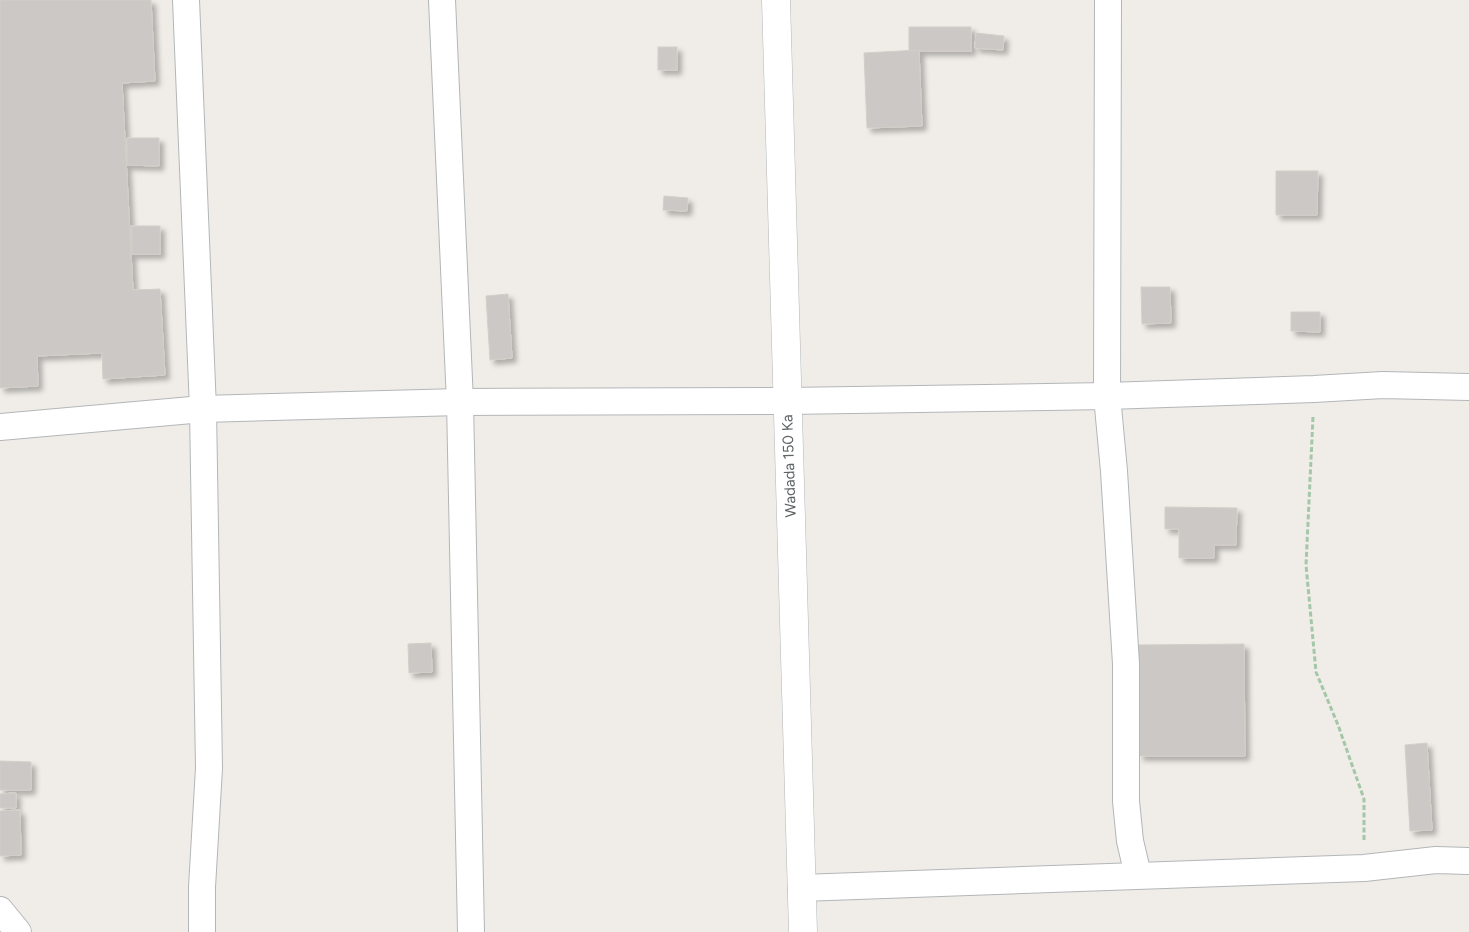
<svg xmlns="http://www.w3.org/2000/svg" width="1469" height="932" viewBox="0 0 1469 932" font-family="Figtree,sans-serif">
<style>
.building{fill:#cbc8c5;stroke:#d4cec7;filter:url(#shadow)}
.lines{fill:none;stroke-linecap:round;stroke-linejoin:round}
.minor-casing{stroke:#b3b6b8;stroke-width:28}
.tertiary-casing{stroke:#b3b6b8;stroke-width:29}
.path{stroke:#a4c7a8;stroke-width:3;stroke-dasharray:5 2.5;stroke-linecap:butt}
.minor{stroke:#fff;stroke-width:26}
.tertiary{stroke:#fff;stroke-width:28}
.labels{text-anchor:middle;dominant-baseline:central;stroke-width:4;stroke-linejoin:round;paint-order:stroke}
.street-label{font-size:15px;fill:#5f6466;stroke:#fff}
</style>
<defs>
<filter id="shadow"><feDropShadow dx="4.5" dy="4.5" stdDeviation="2.5" flood-color="#0004"/></filter>
</defs>
<rect width="100%" height="100%" fill="#f0ede8"/>
<g class="building">
<path d="M0,0H151L155,81L122,83L133,290L160,289L165,375L103,379L102,353L37,356L38,386L0,388Z"/>
<rect x="909" y="27" width="62" height="24"/>
<path d="M976,33L1004,36L1003,50L975,48Z"/>
<rect x="658" y="47" width="19" height="23"/>
<path d="M919,50L922,126L867,128L864,53Z"/>
<path d="M127,138H159V166L127,165Z"/>
<path d="M1276,171H1318L1317,215H1276Z"/>
<path d="M664,196L688,198L687,211L663,210Z"/>
<rect x="132" y="226" width="28" height="28"/>
<path d="M1141,287H1170L1171,323L1142,324Z"/>
<path d="M508,294L512,358L490,360L486,296Z"/>
<path d="M1291,312H1320V332L1291,331Z"/>
<path d="M1165,507L1237,508L1236,545H1214V558H1179V529H1165Z"/>
<path d="M431,643L432,672L409,673L408,644Z"/>
<path d="M1244,644L1245,756H1139L1138,645Z"/>
<path d="M1427,743L1432,830L1410,831L1405,745Z"/>
<path d="M0,761L31,762V790H0Z"/>
<path d="M16,793V808H0V794Z"/>
<path d="M20,810L21,855L0,856V811Z"/>
</g>
<g class="lines">
<g class="minor-casing">
<g id="minor">
<path d="M186,0L203,409L209,768L202,887V932"/>
<path d="M442,0L460,402L471,932"/>
<path d="M1108,0L1107,396L1314,389L1383,385L1469,387"/>
<path d="M0,427L203,409L460,402L787,401L1107,396L1114,471L1126,664V801L1130,841L1138,875"/>
<path d="M801,888L1364,868L1436,860L1469,861"/>
<path d="M0,910L18,932"/>
</g>
</g>
<g class="tertiary-casing">
<path id="tertiary" d="M776,0L803,932"/>
</g>
<path class="path" d="M1313,417L1306,565L1316,672L1338,725L1364,799V841"/>
<use href="#minor" class="minor"/>
<use href="#tertiary" class="tertiary"/>
</g>
<g class="labels">
<g class="street-label">
<text transform="translate(789 466) rotate(-92)">Wadada 150 Ka</text>
</g>
</g>
</svg>
